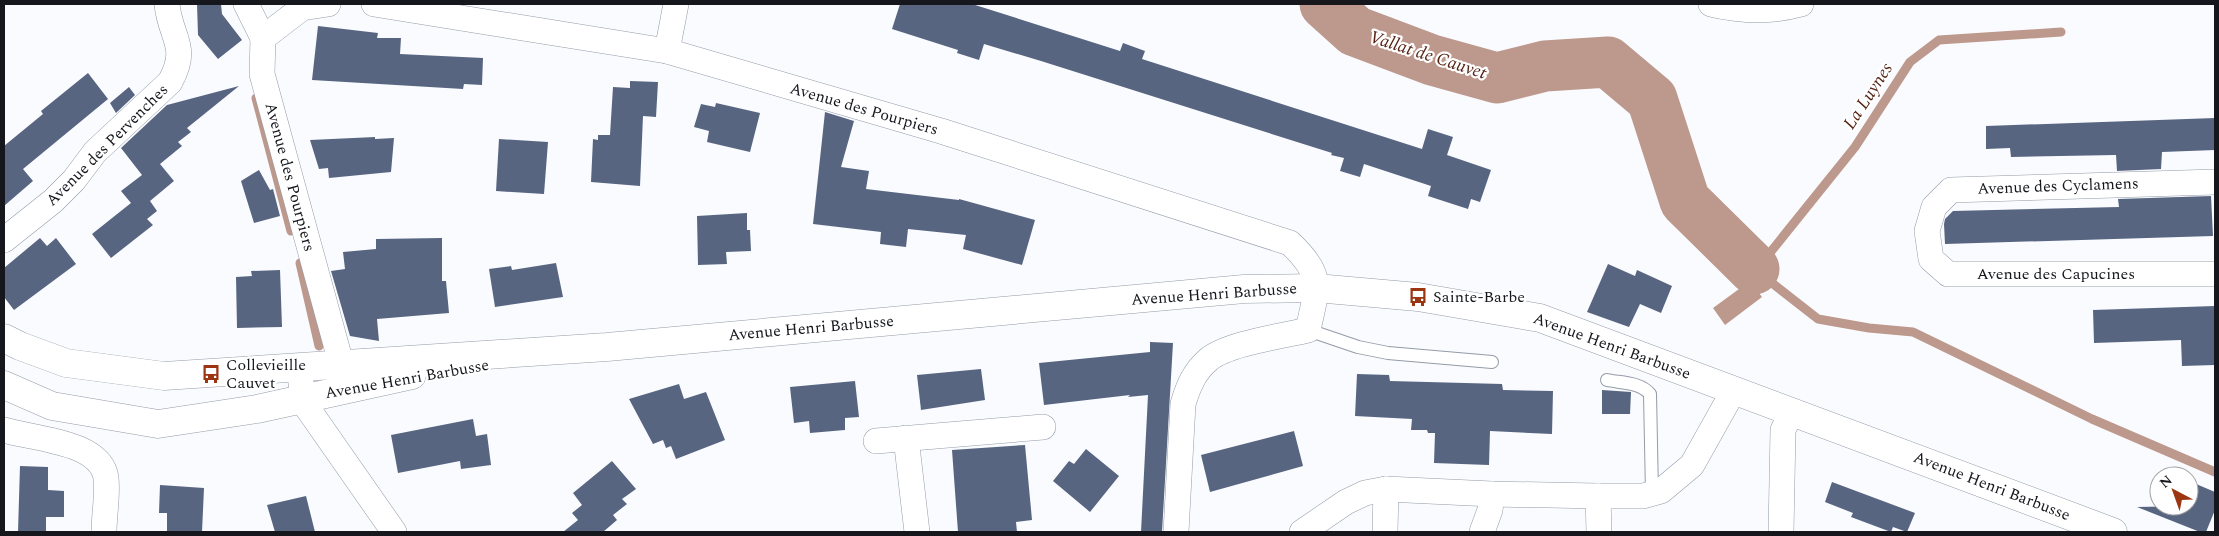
<svg xmlns="http://www.w3.org/2000/svg" width="2219" height="536" viewBox="0 0 2219 536" font-family="Spectral,serif">
<style>
.water{fill:#bd988c}
.lines{fill:none;stroke-linecap:round;stroke-linejoin:round}
.stream{stroke:#bd988c;stroke-width:9}
.river{stroke:#bd988c;stroke-width:51}
.building{fill:#586581}
.service-casing{stroke:#949ba9;stroke-width:14}
.minor-casing{stroke:#949ba9;stroke-width:26}
.secondary-casing{stroke:#949ba9;stroke-width:29}
.service{stroke:#fff;stroke-width:12}
.minor{stroke:#fff;stroke-width:25}
.secondary{stroke:#fff;stroke-width:28}
.labels{text-anchor:middle;dominant-baseline:central;stroke-width:4.5;stroke-linejoin:round;paint-order:stroke}
.street-label{font-size:16px;fill:#15171c;stroke:#fff}
.poi-label{font-size:16px;fill:#15171c;stroke:#fff;text-anchor:start}
.water-label{font-size:18px;font-style:italic;fill:#562415;stroke:#fff}
</style>
<rect width="100%" height="100%" fill="#f9fbfe"/>
<path class="water" d="M1750,281L1762,297L1725,325L1713,308Z"/>
<g class="lines">
<g class="stream">
<path d="M2061,32L1939,40L1910,62L1855,147L1769,254L1754,269L1818,319L1869,328L1913,332L2092,419L2215,472"/>
<path d="M256,98L291,231"/>
<path d="M300,263L319,346"/>
</g>
<path class="river" d="M1325,4L1355,31L1432,60L1497,78L1545,66L1608,62L1652,99L1685,201L1754,269"/>
</g>
<g class="building">
<path d="M197,4H221L222,14L242,40L218,59L198,35Z"/>
<path d="M900,4H972L1120,51L1123,43L1145,51L1142,59L1422,149L1428,129L1453,137L1447,155L1491,170L1480,202L1471,199L1468,209L1428,196L1431,186L1364,164L1360,177L1340,171L1344,158L1331,155L1332,153L1041,61L984,44L979,60L957,53L958,50L892,29Z"/>
<path d="M318,26L378,33L377,38H401L400,54L483,58L482,85L464,84L463,89L312,80Z"/>
<path d="M88,73L108,99L23,169L33,181L4,206V146L43,114L41,111Z"/>
<path d="M630,81L658,82L656,117L643,116L640,186L591,182L593,139L598,140V135H610L613,87L630,88Z"/>
<path d="M239,86L187,128L191,132L178,142L182,146L160,164L174,181L150,201L157,211L147,219L153,225L111,258L92,234L131,203L121,191L142,175L121,148L167,105Z"/>
<path d="M129,87L135,95L116,113L110,103Z"/>
<path d="M716,103L760,113L750,152L707,142L709,131L694,127L701,104L715,107Z"/>
<path d="M825,112L854,121L841,167L869,171L866,189L959,200V199L1035,220L1022,265L963,249L966,235L908,229L906,247L880,244L881,232L813,224Z"/>
<path d="M2215,118V150L2162,152L2161,169L2117,171L2116,155L2011,157L2010,148L1986,149V126Z"/>
<path d="M375,137V139L394,138L391,172L329,178L328,168L319,169L310,140Z"/>
<path d="M499,139L548,142L544,194L496,191Z"/>
<path d="M259,170L270,190L273,189L280,216L254,223L241,181Z"/>
<path d="M2211,196L2213,236L1945,244L1944,224L1945,219L1953,211L2119,207L2118,199Z"/>
<path d="M747,213V230H750L751,251L726,252L727,264L698,265L697,216Z"/>
<path d="M40,238L47,246L56,238L76,264L14,310L4,297V268Z"/>
<path d="M442,238V281H446L449,313L377,319L379,341L350,336L331,271L345,269L343,252L376,249V239Z"/>
<path d="M556,263L563,297L495,307L489,269L511,266L512,270Z"/>
<path d="M1608,264L1635,276L1637,270L1672,286L1661,313L1640,304L1629,327L1587,312Z"/>
<path d="M280,270L282,327L237,328L236,277L252,276L251,271Z"/>
<path d="M2215,306V365L2182,366L2181,340L2094,343L2093,310Z"/>
<path d="M1150,342L1173,343L1162,532H1141L1148,395L1128,397L1130,395L1044,405L1039,363L1150,352Z"/>
<path d="M981,369L985,400L921,410L917,375Z"/>
<path d="M1357,374L1389,375L1390,381L1502,384L1503,390L1553,391L1552,434L1490,431L1489,465L1434,463L1435,433H1428L1427,430H1411L1412,419L1355,416Z"/>
<path d="M855,381L859,417L845,418V430L810,433L809,421L794,423L790,387Z"/>
<path d="M679,384L684,399L706,392L725,440L676,459L671,446L666,448L663,440L653,444L629,399Z"/>
<path d="M1602,390L1631,392L1630,414H1602Z"/>
<path d="M473,419L476,436L487,434L491,465L461,469L460,461L398,473L391,435Z"/>
<path d="M1294,431L1303,466L1210,492L1201,455Z"/>
<path d="M1025,445L1032,520L1016,522L1017,532H958L952,450Z"/>
<path d="M1086,449L1119,476L1090,512L1053,481L1069,461L1074,464Z"/>
<path d="M612,461L636,489L622,499L627,504L613,515L617,520L603,532H563L578,520L572,513L582,505L573,493Z"/>
<path d="M20,466L48,467V490L64,491V517H46V532H18Z"/>
<path d="M2189,481L2215,492V510L2206,532H2200L2137,507L2189,506Z"/>
<path d="M1832,482L1915,513L1907,532L1893,527L1891,532L1851,517L1853,513L1825,502Z"/>
<path d="M160,485L204,488L202,532H167V513H159Z"/>
<path d="M306,496L315,532H275L267,505Z"/>
</g>
<g class="lines">
<g class="service-casing">
<g id="service">
<path d="M1308,330L1358,347L1388,353L1492,362"/>
<path d="M1607,380C1621,383 1640,382 1650,394L1652,493"/>
</g>
</g>
<g class="minor-casing">
<g id="minor">
<path d="M246,4L263,38"/>
<path d="M328,4L302,8L263,38L262,74L338,352L343,385"/>
<path d="M374,4L667,51L941,131L1290,243C1325,276 1317,287 1308,330C1282,336 1226,344 1208,360C1194,372 1188,387 1183,404L1176,532"/>
<path d="M1711,4C1740,11 1772,12 1801,4"/>
<path d="M667,51L676,4"/>
<path d="M2215,182L1951,190L1934,207L1927,231L1931,259L1948,274H2215"/>
<path d="M4,240L53,201L74,180L95,152L170,82C190,46 170,38 167,4"/>
<path d="M299,367L303,399L306,406L394,532"/>
<path d="M4,430C33,439 101,441 106,478C108,495 104,515 104,532"/>
<path d="M906,438L917,532"/>
<path d="M876,441L1043,427"/>
<path d="M1598,496L1599,532"/>
<path d="M1302,532L1346,502L1365,493L1386,489L1492,494L1598,496H1643L1661,491L1692,465L1734,390"/>
<path d="M1385,532L1386,489"/>
<path d="M1482,532L1490,510L1492,494"/>
<path d="M1781,532L1783,430L1792,411"/>
</g>
</g>
<g class="secondary-casing">
<g id="secondary">
<path d="M4,338L20,346L66,363L164,376L607,347L1244,289L1316,288L1418,297L1540,318L2113,532"/>
<path d="M4,385L52,406L158,424L257,409L412,375"/>
</g>
</g>
<use href="#service" class="service"/>
<use href="#minor" class="minor"/>
<use href="#secondary" class="secondary"/>
</g>
<defs>
<g id="bus-bare" transform="scale(1.5)"><path d="M-5-6H5V4H4V6H2V4H-2V6H-4V4H-5ZM-3.5-4V0h7V-4ZM-3.5 1.2v1.5H-2V1.2ZM2 1.2v1.5H3.5V1.2Z" fill="#9c3512" stroke="#fff" stroke-width="2.5" paint-order="stroke"/></g>
</defs>
<g fill-rule="evenodd">
<use href="#bus-bare" x="1418" y="297"/>
<use href="#bus-bare" x="211" y="374"/>
</g>
<g class="labels">
<g class="street-label">
<text transform="translate(864 109) rotate(16)">Avenue des Pourpiers</text>
<text transform="translate(107 145) rotate(-45)">Avenue des Pervenches</text>
<text transform="translate(290 177) rotate(75)">Avenue des Pourpiers</text>
<text transform="translate(2058 186) rotate(-2)">Avenue des Cyclamens</text>
<text x="2056" y="274">Avenue des Capucines</text>
<text transform="translate(1214 294) rotate(-4)">Avenue Henri Barbusse</text>
<text transform="translate(811 328) rotate(-5)">Avenue Henri Barbusse</text>
<text transform="translate(1612 346) rotate(20)">Avenue Henri Barbusse</text>
<text transform="translate(407 379) rotate(-10)">Avenue Henri Barbusse</text>
<text transform="translate(1992 486) rotate(21)">Avenue Henri Barbusse</text>
</g>
<g class="poi-label">
<text x="1433" y="297">Sainte-Barbe</text>
<text x="226" y="365">Collevieille<tspan x="226" dy="18">Cauvet</tspan></text>
</g>
<g class="water-label">
<text transform="translate(1428 55) rotate(18)">Vallat de Cauvet</text>
<text transform="translate(1868 96) rotate(-57)">La Luynes</text>
</g>
</g>
<rect width="2219" height="536" fill="none" stroke="#15171c" stroke-width="10"/>
<g transform="translate(2174 491) rotate(319)"><circle r="24" fill="#ffffff" stroke="#a1a2a4"/>
<path d="M0-4L9 19L0 12L-9 19Z" fill="#9c3512"/>
<text y="-8" font-size="14" font-weight="bold" text-anchor="middle" fill="#15171c">N</text>
</g>
</svg>
